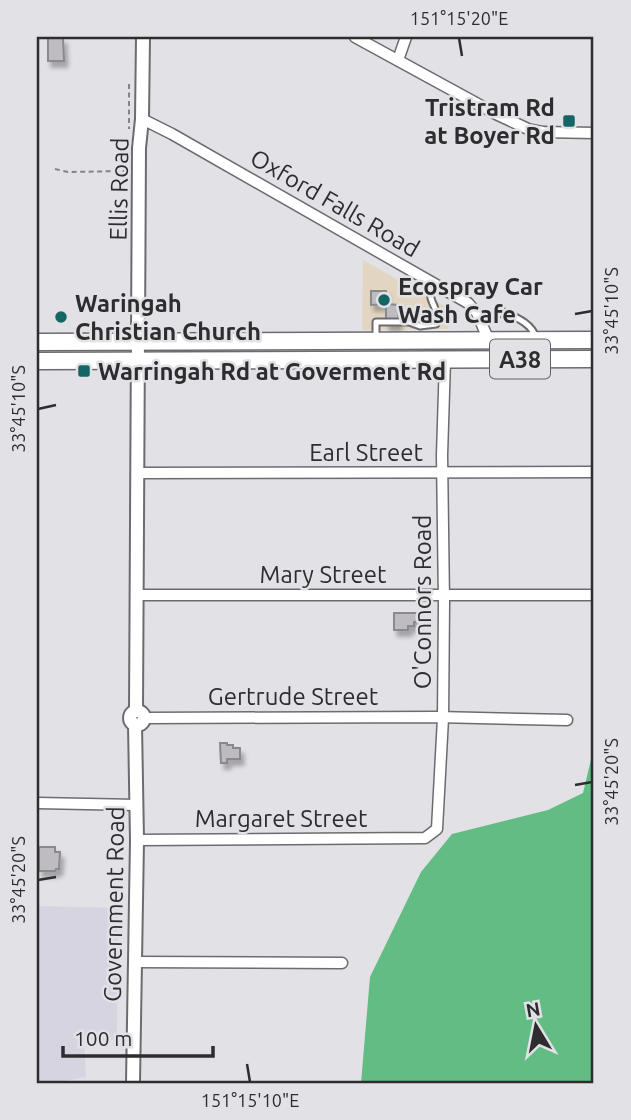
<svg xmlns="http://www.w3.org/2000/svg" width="631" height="1120" viewBox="0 0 631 1120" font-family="Ubuntu,sans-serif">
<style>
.commercial{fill:#e2d6c2}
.built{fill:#d5d4e0}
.forest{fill:#61bd84}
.building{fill:#bebcc1;stroke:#8a898d;stroke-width:2;filter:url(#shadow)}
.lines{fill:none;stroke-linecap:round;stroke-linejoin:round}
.service-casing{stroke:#6c6c70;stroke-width:9}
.minor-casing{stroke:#6c6c70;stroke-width:13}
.tertiary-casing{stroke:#6c6c70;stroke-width:16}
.trunk-casing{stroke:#6c6c70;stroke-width:19}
.path{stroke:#848488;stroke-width:2;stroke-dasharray:5 3.5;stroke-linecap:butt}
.service{stroke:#fff;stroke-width:5}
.minor{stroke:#fff;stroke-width:10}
.tertiary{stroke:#fff;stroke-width:12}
.trunk{stroke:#fff;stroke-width:16}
.ticks{fill:none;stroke:#2d2d2f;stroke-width:2.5}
.poi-dot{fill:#166565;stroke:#e1e1e6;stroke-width:2.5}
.labels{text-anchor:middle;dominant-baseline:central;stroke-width:5;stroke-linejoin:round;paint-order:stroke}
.shield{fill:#e1e1e6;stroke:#636366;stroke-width:2}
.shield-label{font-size:23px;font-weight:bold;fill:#2d2d2f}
.poi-label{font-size:24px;font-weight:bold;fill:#2d2d2f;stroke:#e1e1e6;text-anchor:start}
.street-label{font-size:24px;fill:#2d2d2f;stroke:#e1e1e6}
.neatline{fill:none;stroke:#2d2d2f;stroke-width:2.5}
.ticks-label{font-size:18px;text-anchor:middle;fill:#2d2d2f}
</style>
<defs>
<filter id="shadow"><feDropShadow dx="3.5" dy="6" stdDeviation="2" flood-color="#0004"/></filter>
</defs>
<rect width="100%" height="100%" fill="#e1e1e6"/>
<path class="commercial" d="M363,260L446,307L452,315V323L447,329L362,330Z"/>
<path class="built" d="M37,906L118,908L117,1040H84L86,1077L54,1083H37Z"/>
<path class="forest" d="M594,747V1083H361L370,977L421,872L452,834L548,810L583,793Z"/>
<g class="building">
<path d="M48,38H63L64,61H48Z"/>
<path d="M371,291H386V304L371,305Z"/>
<path d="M386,304L399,305L398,325H386Z"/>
<path d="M394,613H417V622H414V626H408V630H394Z"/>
<path d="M220,743H227V745H233V748H240V759H227V763H221Z"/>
<path d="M39,847H55V852H60L59,869H56L55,871H39Z"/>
</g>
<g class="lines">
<g class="service-casing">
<g id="service">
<path d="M481,323L495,317L502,311C515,317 532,323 536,338"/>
<path d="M376,338V322H409L420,326L436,324C436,320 437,316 436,312C433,299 426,299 435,284"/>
</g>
</g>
<g class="minor-casing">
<g id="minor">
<path d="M355,37L496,114L528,129L543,132L594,133"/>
<path d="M398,60L406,37"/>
<path d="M142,119L172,134L468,303L477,313L489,341"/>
<path d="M138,473L594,472"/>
<path d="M137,595H594"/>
<path d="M145,718L437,717L567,720"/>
<path d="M37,803L137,805"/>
<path d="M137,840L425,838L437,829L443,718L444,603L442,455L445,360"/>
<path d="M134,962L342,963"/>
</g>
</g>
<g class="tertiary-casing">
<g id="tertiary">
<circle cx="137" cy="718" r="7"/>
<path d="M136,711L139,148L142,119L143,37"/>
<path d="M133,1083L137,840L135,724"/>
</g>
</g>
<g class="trunk-casing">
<g id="trunk">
<path d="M37,342L594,340"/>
<path d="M37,361L594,359"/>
</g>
</g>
<g class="path">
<path d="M129,84V129"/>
<path d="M55,169L68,172L127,171"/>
</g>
<use href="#service" class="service"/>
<use href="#minor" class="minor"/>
<use href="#tertiary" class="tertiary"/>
<use href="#trunk" class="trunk"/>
</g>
<path class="ticks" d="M459,38L462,56M575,314L592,311M38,409L56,405M575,785L592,782M38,880L56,877M247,1064L250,1082"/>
<g class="poi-dot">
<rect x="562" y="114" width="14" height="14" rx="3.5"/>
<circle cx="384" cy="300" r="7"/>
<circle cx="61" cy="317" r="7"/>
<rect x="77" y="364" width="14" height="14" rx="3.5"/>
</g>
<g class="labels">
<rect class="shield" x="490" y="339.5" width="60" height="39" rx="5"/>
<g class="shield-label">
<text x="520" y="359">A38</text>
</g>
<g class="poi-label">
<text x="555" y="107" text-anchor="end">Tristram Rd<tspan x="555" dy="28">at Boyer Rd</tspan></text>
<text x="398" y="286">Ecospray Car<tspan x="398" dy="28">Wash Cafe</tspan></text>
<text x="75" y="303">Waringah<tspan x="75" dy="28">Christian Church</tspan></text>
<text x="98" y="371">Warringah Rd at Goverment Rd</text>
</g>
<g class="street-label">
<text transform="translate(119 189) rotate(-89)">Ellis Road</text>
<text transform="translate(335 203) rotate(30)">Oxford Falls Road</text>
<text x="366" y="452">Earl Street</text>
<text x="323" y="574">Mary Street</text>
<text transform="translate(422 602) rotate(-90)">O'Connors Road</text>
<text x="293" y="696">Gertrude Street</text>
<text x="281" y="818">Margaret Street</text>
<text transform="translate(114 904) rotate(-89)">Government Road</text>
</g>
</g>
<rect width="631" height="1120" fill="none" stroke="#e1e1e6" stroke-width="77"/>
<g transform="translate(536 1026) rotate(350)" stroke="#e1e1e6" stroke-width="5" paint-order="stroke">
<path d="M0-5L12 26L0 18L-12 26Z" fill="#2d2d2f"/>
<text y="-10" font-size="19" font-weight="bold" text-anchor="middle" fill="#2d2d2f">N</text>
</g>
<path d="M63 1046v10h150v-10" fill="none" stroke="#2d2d2f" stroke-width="3.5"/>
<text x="74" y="1046" font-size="21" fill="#2d2d2f" stroke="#e1e1e6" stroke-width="5" paint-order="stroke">100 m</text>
<rect x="38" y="38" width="554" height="1044" class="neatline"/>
<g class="ticks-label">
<text x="459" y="25">151°15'20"E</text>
<text transform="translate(612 311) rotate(-90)" y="6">33°45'10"S</text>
<text transform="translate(19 409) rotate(-90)" y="6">33°45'10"S</text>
<text transform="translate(612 782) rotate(-90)" y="6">33°45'20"S</text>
<text transform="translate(19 880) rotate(-90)" y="6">33°45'20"S</text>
<text x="250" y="1107">151°15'10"E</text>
</g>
</svg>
